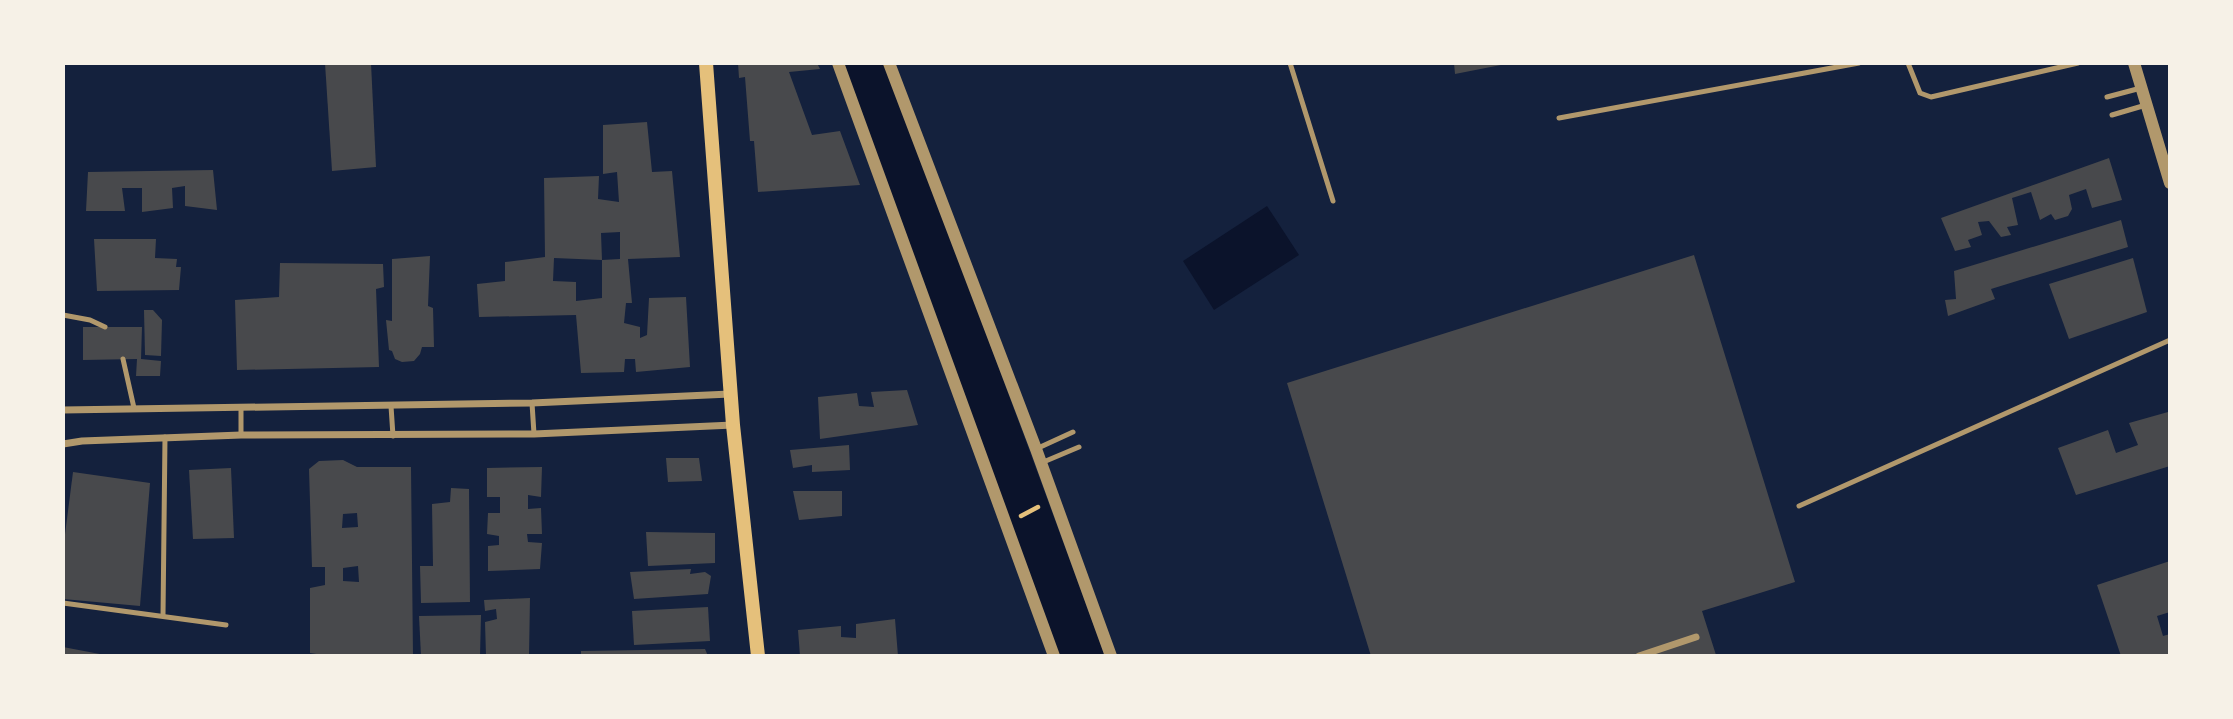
<svg xmlns="http://www.w3.org/2000/svg" width="2233" height="719" viewBox="0 0 2233 719" font-family="'Open Sans',sans-serif">
<style>
.water{fill:#0b132b}
.lines{fill:none;stroke-linecap:round;stroke-linejoin:round}
.river{stroke:#0b132b;stroke-width:47}
.building{fill:#48494c;fill-rule:evenodd}
.path{stroke:#e5c07b;stroke-width:4.5}
.service{stroke:#b1986c;stroke-width:5}
.minor{stroke:#b1986c;stroke-width:7}
.tertiary{stroke:#b1986c;stroke-width:12}
.secondary{stroke:#e5c07b;stroke-width:14}
</style>
<rect width="100%" height="100%" fill="#14213d"/>
<path class="water" d="M1267,206L1299,255L1214,310L1183,261Z"/>
<g class="lines">
<path class="river" d="M861,63L1080,656"/>
</g>
<g class="building">
<path d="M325,63H371L376,167L332,171Z"/>
<path d="M738,63H817L820,69L789,72L812,135L840,131L860,185L758,192L754,141H750L745,77L739,78Z"/>
<path d="M1454,63H1506V64L1455,74Z"/>
<path d="M647,122L652,172L672,171L680,257L628,259L632,303H626L624,323L640,327V338L647,335L649,298L686,297L690,367L636,372L635,359H625L624,372L581,373L576,315L479,317L477,284L505,281V262L545,257L544,178L599,176L598,199L619,202L617,172L603,174V125ZM620,232V259L602,260L601,233ZM554,258L602,260V298L576,301V282L553,281Z"/>
<path d="M2109,158L2122,200L2092,208L2086,189L2069,195L2072,209L2068,216L2055,220L2051,214L2040,220L2031,192L2012,198L2018,225L2007,227L2011,235L2001,237L1989,221L1978,222L1982,235L1968,240L1971,247L1955,251L1941,218Z"/>
<path d="M213,170L217,210L185,206V186L172,188L173,208L142,212V188H122L125,211H86L88,172Z"/>
<path d="M2121,220L2128,247L1991,289L1995,299L1948,316L1945,300L1956,299L1954,271Z"/>
<path d="M94,239H156L155,258L177,259L176,267H181L179,290L97,291Z"/>
<path d="M1694,255L1795,582L1702,611L1716,655L1714,656H1371L1287,383Z"/>
<path d="M430,256L428,306L433,308L434,347H422L420,354L414,361L402,362L395,359L392,351L389,350L386,320L392,321V259Z"/>
<path d="M2133,258L2147,312L2069,339L2049,284Z"/>
<path d="M280,263L383,264L384,287L376,289L379,367L237,370L235,300L279,297Z"/>
<path d="M144,310H153L162,320L161,356L145,355Z"/>
<path d="M83,327H142L141,359L161,361L160,376H136L137,359L83,360Z"/>
<path d="M907,390L918,425L820,439L818,397L857,393L859,406L874,407L871,392Z"/>
<path d="M2168,412L2170,466L2076,495L2058,448L2108,430L2116,453L2138,445L2129,423Z"/>
<path d="M849,445L850,470L812,472V465L793,468L790,450Z"/>
<path d="M666,458H699L702,481L668,482Z"/>
<path d="M343,460L357,467H411L413,656H329L310,653V588L325,585V567H312L309,469L319,461ZM357,513L358,527L342,528L343,514ZM358,566L359,582L343,581V568Z"/>
<path d="M542,467L541,497L528,495V509L541,508L542,534H527L528,542L542,543L540,569L488,571V546L499,545V536L487,534L488,513H500V497H487V468Z"/>
<path d="M231,468L234,538L193,539L189,470Z"/>
<path d="M73,472L150,483L140,606L63,599V550Z"/>
<path d="M451,488L469,489L470,602L421,603L420,566H433L432,504L450,502Z"/>
<path d="M793,491H842V516L799,520Z"/>
<path d="M646,532L715,533V563L648,566Z"/>
<path d="M2170,561V612L2157,616L2163,636L2170,634V656H2121L2097,585Z"/>
<path d="M691,569L690,574L705,572L711,576L708,594L634,599L630,572Z"/>
<path d="M530,598L529,656H486L485,622L497,619L496,609L485,611L484,600Z"/>
<path d="M708,607L710,641L634,645L632,611Z"/>
<path d="M481,615L480,656H421L419,616Z"/>
<path d="M895,619L898,656H800L798,630L841,626V637L856,638V624Z"/>
<path d="M63,647L105,655V656H63Z"/>
<path d="M705,649L708,656H581V651Z"/>
</g>
<g class="lines">
<path class="path" d="M1021,516L1038,507"/>
<g class="service">
<path d="M1290,63L1333,201"/>
<path d="M1908,63L1920,93L1931,97L2078,63"/>
<path d="M2107,97L2141,88"/>
<path d="M2112,115L2146,105"/>
<path d="M1559,118L1859,63"/>
<path d="M63,315L90,320L105,327"/>
<path d="M123,359L134,408"/>
<path d="M532,403L534,434"/>
<path d="M391,406L393,436"/>
<path d="M241,435V407"/>
<path d="M1036,449L1073,432"/>
<path d="M1041,463L1079,447"/>
<path d="M1799,506L2170,340"/>
<path d="M63,603L226,625"/>
<path d="M163,616L165,437"/>
</g>
<g class="minor">
<path d="M63,410L532,403L730,394"/>
<path d="M63,444L82,441L241,435L534,434L733,425"/>
<path d="M1639,656L1696,637"/>
</g>
<g class="tertiary">
<path d="M838,63L1054,656"/>
<path d="M889,63L1036,449L1111,656"/>
<path d="M2134,63L2170,183"/>
</g>
<path class="secondary" d="M706,63L733,425L758,656"/>
</g>
<rect width="2233" height="719" fill="none" stroke="#f6f1e7" stroke-width="130"/>
</svg>
